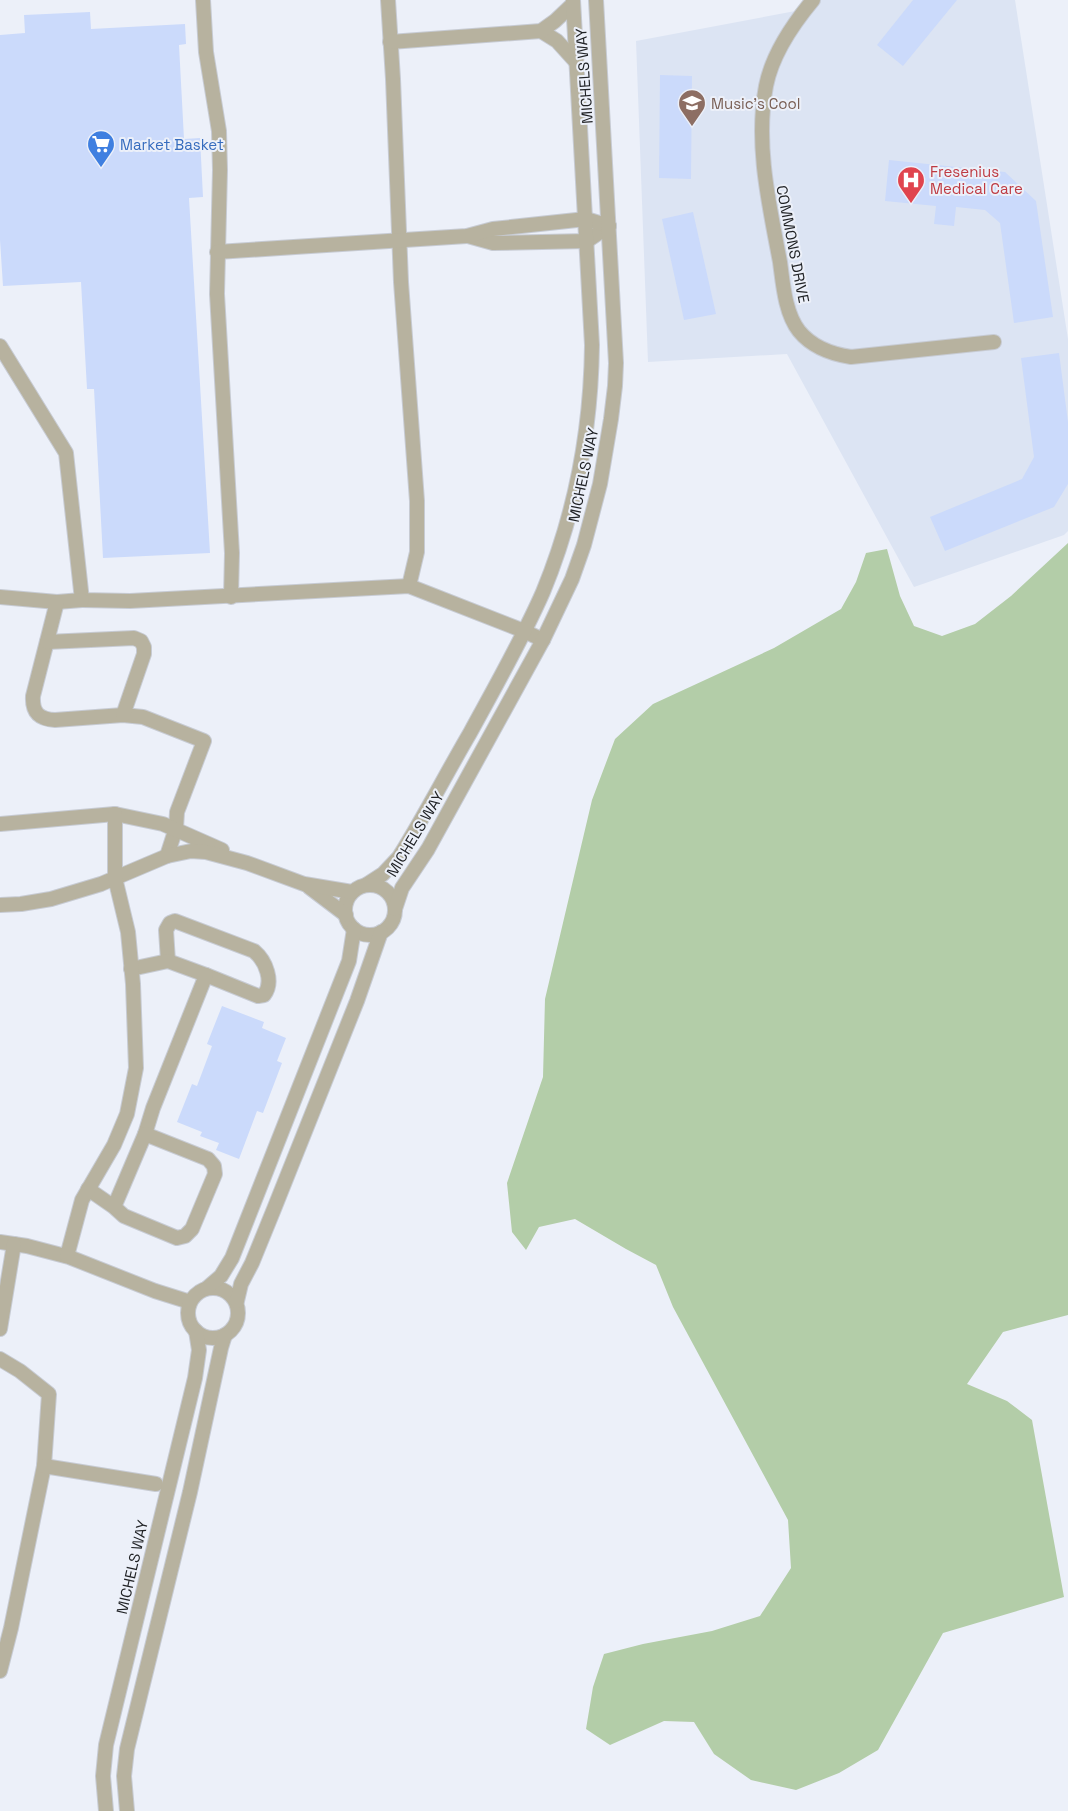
<svg xmlns="http://www.w3.org/2000/svg" width="1068" height="1811" viewBox="0 0 1068 1811" font-family="'Space Grotesk',sans-serif">
<style>
.built{fill:#dce4f3}
.green{fill:#b3cda8}
.building{fill:#cbdafb}
.lines{fill:none;stroke-linecap:round;stroke-linejoin:round}
.minor-casing{stroke:#c7cbd3;stroke-width:16}
.minor{stroke:#b7b29f;stroke-width:14}
.labels{text-anchor:middle;dominant-baseline:central;stroke-width:4;stroke-linejoin:round;paint-order:stroke}
.street-label{font-size:15px;fill:#202225;stroke:#ecf0f9}
.education-label{font-size:15px;fill:#785e54;stroke:#ecf0f9;text-anchor:start}
.shop-label{font-size:15px;fill:#366cbe;stroke:#ecf0f9;text-anchor:start}
.health-label{font-size:15px;fill:#be3a42;stroke:#ecf0f9;text-anchor:start}
</style>
<rect width="100%" height="100%" fill="#ecf0f9"/>
<path class="built" d="M813,0H1015L1068,339V531L1064,535L914,587L787,354L648,362L636,41L806,9Z"/>
<path class="green" d="M1068,543V1315L1003,1332L967,1384L1007,1401L1032,1420L1064,1597L943,1633L878,1750L839,1773L796,1790L751,1780L714,1754L694,1722L664,1721L610,1745L586,1729L593,1687L604,1654L643,1644L712,1631L760,1616L791,1568L788,1520L673,1307L656,1265L626,1249L575,1219L539,1227L526,1250L512,1232L507,1183L543,1077L545,999L592,800L615,739L653,704L774,648L841,609L856,582L866,553L887,549L900,596L914,626L942,636L975,624L1011,596Z"/>
<g class="building">
<path d="M913,0H957L903,66L877,45Z"/>
<path d="M90,12L91,29L185,24L186,44L179,45L184,139L200,138L203,197L189,198L210,553L103,558L94,389H87L81,282L3,286L0,240V35L25,33L24,15Z"/>
<path d="M660,75L692,76L691,179L659,178Z"/>
<path d="M889,160L1005,172L1036,201L1053,317L1014,323L1000,223L985,210L956,207L954,226L934,224L936,206L885,201Z"/>
<path d="M693,212L716,314L684,320L662,219Z"/>
<path d="M1059,353L1068,422V484L1054,507L945,551L930,517L1022,479L1034,457L1021,358Z"/>
<path d="M222,1006L264,1022L262,1028L286,1038L277,1061L282,1063L263,1113L257,1111L239,1159L216,1150L219,1143L200,1136L202,1132L177,1122L192,1084L197,1086L212,1046L207,1044Z"/>
</g>
<g class="lines">
<g class="minor-casing">
<g id="minor">
<path d="M203,0L206,52L219,131L220,170L217,294L232,553L231,597"/>
<path d="M388,0L393,79L401,282L417,501V552L409,586"/>
<path d="M813,0C793,24 772,55 766,86C755,144 769,204 780,262C783,284 785,313 799,331C812,347 831,354 851,357L994,342"/>
<path d="M541,31L557,41L576,62"/>
<path d="M390,42L541,31L555,21L573,4"/>
<path d="M468,236L493,243L587,241L609,226"/>
<path d="M217,252L467,236L493,229L586,219L609,226"/>
<path d="M0,346L66,453L82,600L130,601L409,586L524,631L543,640"/>
<path d="M0,597L57,602L82,600"/>
<path d="M57,602L33,696C32,713 39,719 55,720L123,715L143,717L204,741L177,812L176,828L167,856"/>
<path d="M47,642L134,638L141,641L144,647V654L123,715"/>
<path d="M0,824L115,814L163,824L222,850"/>
<path d="M366,885L383,874L399,857C424,817 446,774 470,733C495,687 522,640 543,592C576,512 591,431 592,345L573,0"/>
<circle cx="370" cy="910" r="25"/>
<path d="M309,887L346,915"/>
<path d="M0,905L21,904L51,899L101,884L167,856L191,851L206,852L247,863L304,884L352,892"/>
<path d="M395,909L402,888L428,849L543,640L572,579L584,545L600,484L611,419L615,386L616,363L596,0"/>
<path d="M168,961L166,930L170,923L175,921L254,951C266,961 274,982 264,995L258,996L206,975"/>
<path d="M131,969L168,961L206,975L153,1108L145,1134"/>
<path d="M88,1189L114,1207L124,1216L177,1238L185,1236L192,1229L215,1174L214,1166L208,1159L145,1134L114,1207"/>
<path d="M0,1242L27,1246L69,1257L155,1291L190,1302"/>
<path d="M67,1256L82,1200L114,1145L127,1114L136,1068L133,984L128,932L115,878V814"/>
<circle cx="213" cy="1313" r="25"/>
<path d="M207,1288L221,1276L232,1258L349,961L354,929"/>
<path d="M237,1301L241,1284L252,1263L274,1209L357,1001L381,932"/>
<path d="M0,1329L14,1244"/>
<path d="M0,1359L20,1371L49,1394L44,1466L11,1628L0,1671"/>
<path d="M44,1466L156,1484"/>
<path d="M106,1811L103,1776L106,1745L195,1378L199,1350L196,1331"/>
<path d="M127,1811L124,1776L127,1749L190,1492L221,1348L225,1335"/>
</g>
</g>
<use href="#minor" class="minor"/>
</g>
<defs>
<g id="school-pin" transform="scale(1.4375)"><path d="M0 17L-7.5 6A9.5 9.5 0 1 1 7.5 6Z" fill="#8d6e63" stroke="#ecf0f9"/><path d="M0-5L7-2L0 1L-7-2ZM-4 1L0 2.5L4 1V4Q0 6-4 4Z" fill="#fff"/></g>
<g id="supermarket-pin" transform="scale(1.4375)"><path d="M0 17L-7.5 6A9.5 9.5 0 1 1 7.5 6Z" fill="#3f7fe0" stroke="#ecf0f9"/><path d="M-6-5.5h2.5l.6 2H6L4.5 2H-2.5L-4.4-4H-6ZM-1.5 3.2a1.3 1.3 0 1 0 .1 0ZM3 3.2a1.3 1.3 0 1 0 .1 0Z" fill="#fff"/></g>
<g id="hospital-pin" transform="scale(1.4375)"><path d="M0 17L-7.5 6A9.5 9.5 0 1 1 7.5 6Z" fill="#e0444e" stroke="#ecf0f9"/><path d="M-5-5h3v3.5h4V-5h3V5h-3V1.5h-4V5h-3Z" fill="#fff"/></g>
</defs>
<g fill-rule="evenodd">
<use href="#school-pin" x="692" y="103"/>
<use href="#supermarket-pin" x="101" y="144"/>
<use href="#hospital-pin" x="911" y="180"/>
</g>
<g class="labels">
<g class="street-label">
<text transform="translate(584 76) rotate(-94)">MICHELS WAY</text>
<text transform="translate(793 244) rotate(79)">COMMONS DRIVE</text>
<text transform="translate(583 475) rotate(-78)">MICHELS WAY</text>
<text transform="translate(415 834) rotate(-59)">MICHELS WAY</text>
<text transform="translate(132 1567) rotate(-77)">MICHELS WAY</text>
</g>
<g class="education-label">
<text x="711" y="103">Music's Cool</text>
</g>
<g class="shop-label">
<text x="120" y="144">Market Basket</text>
</g>
<g class="health-label">
<text x="930" y="171">Fresenius<tspan x="930" dy="17">Medical Care</tspan></text>
</g>
</g>
</svg>
